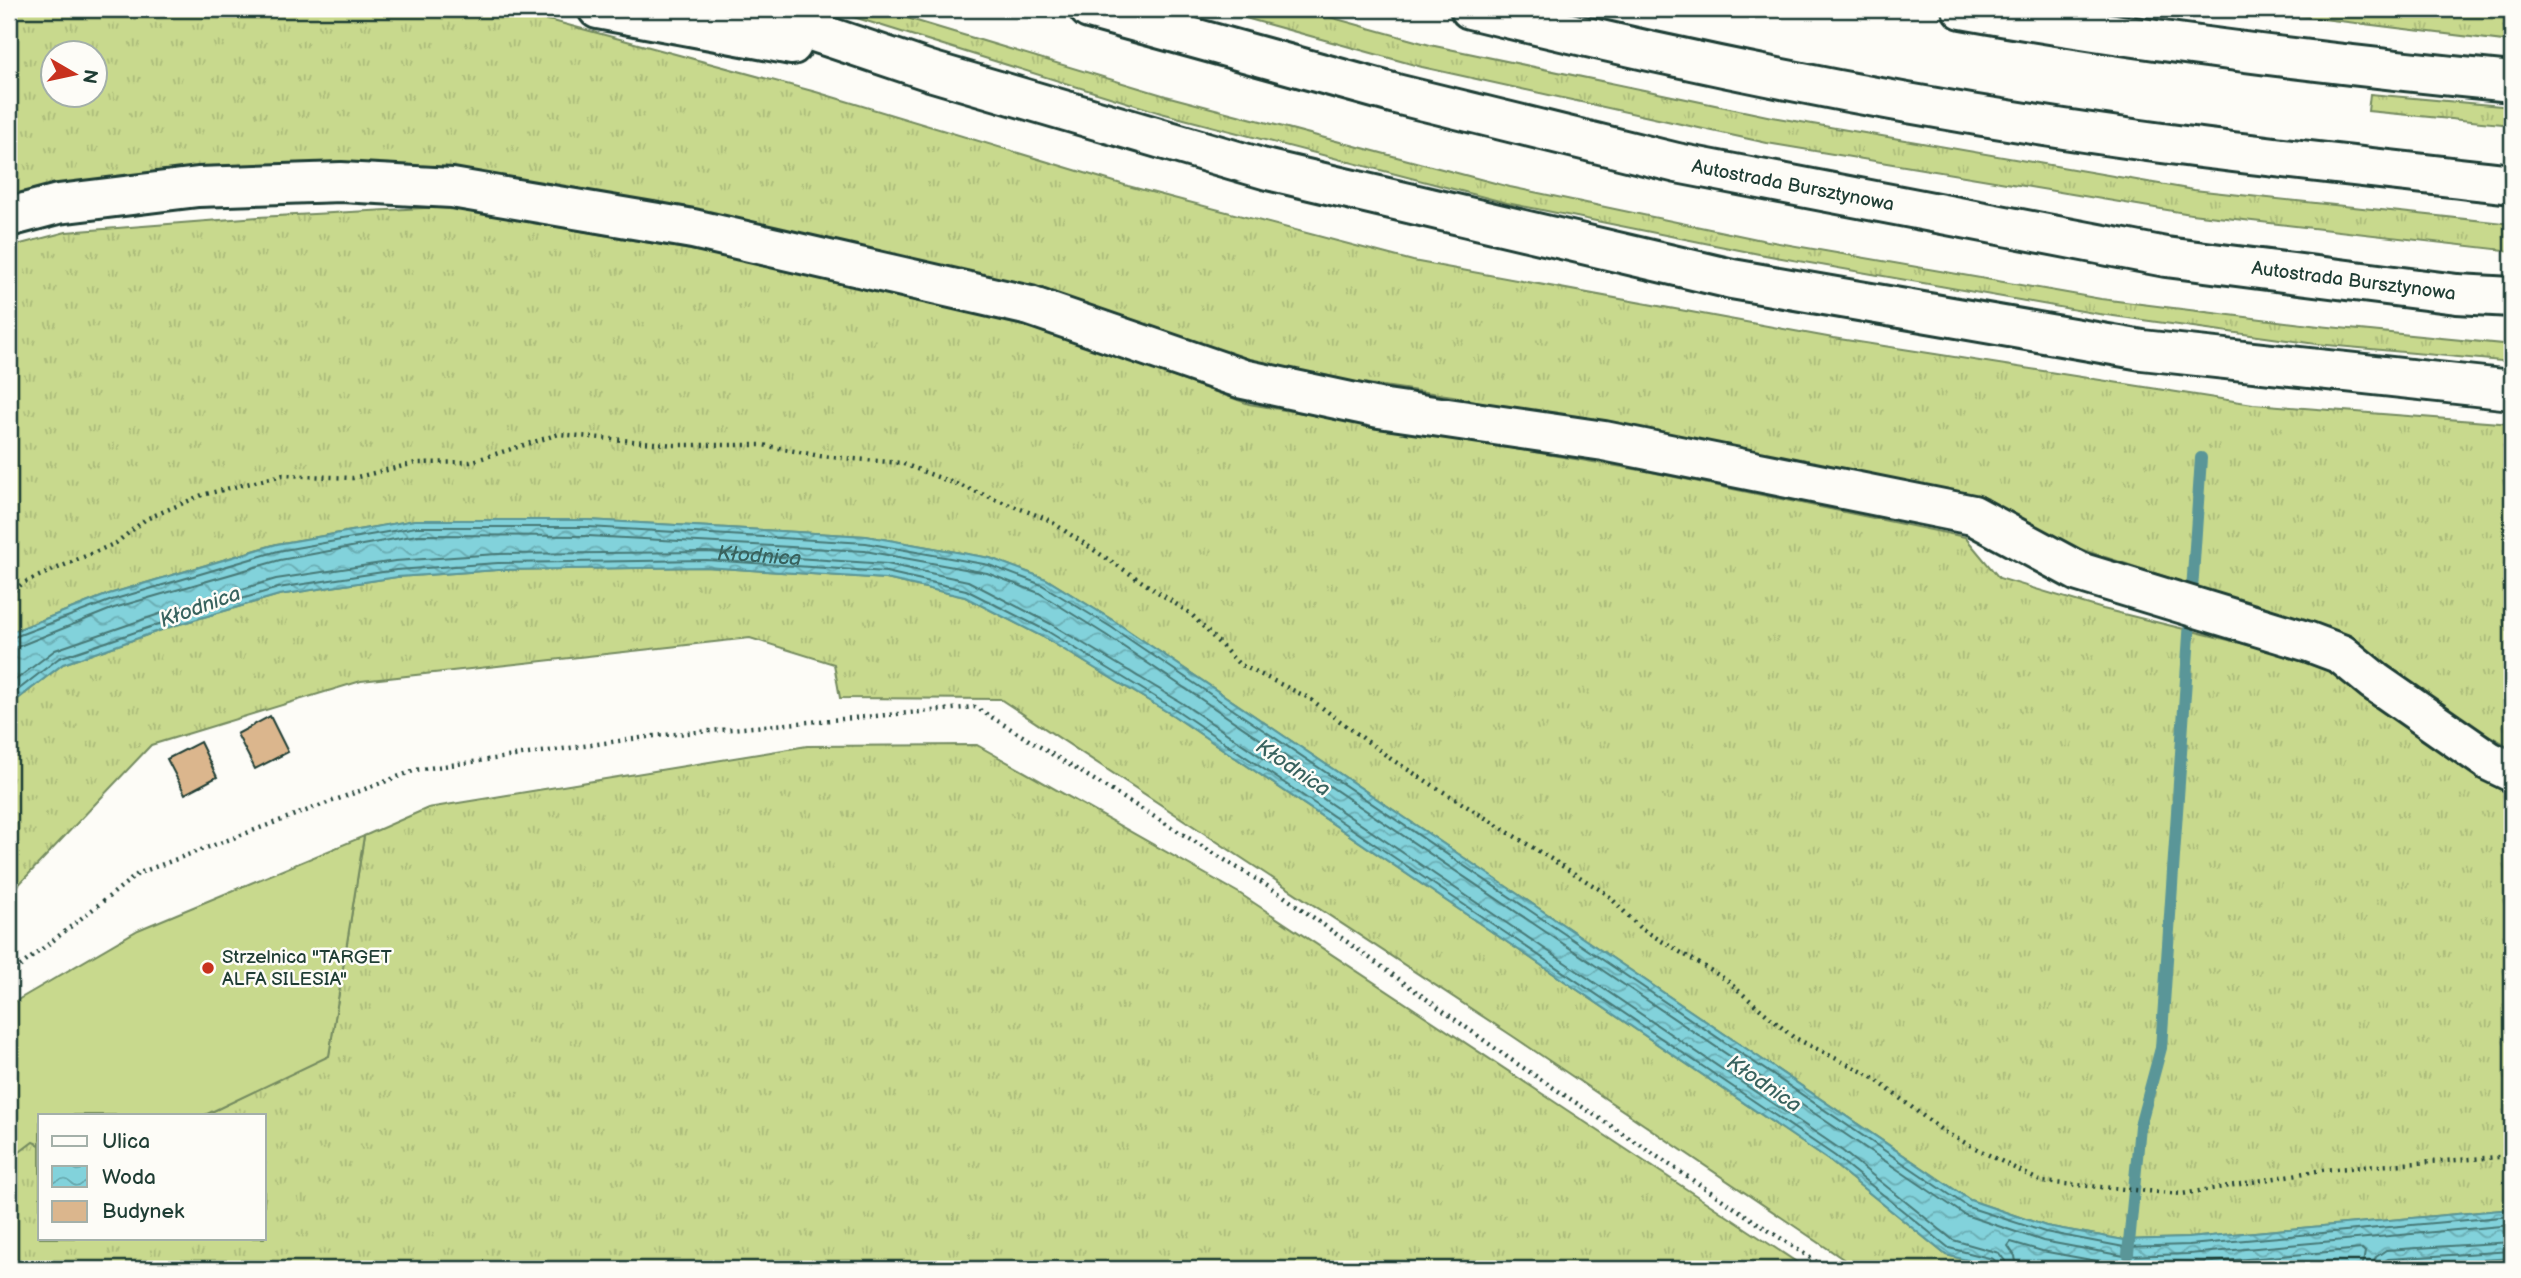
<svg xmlns="http://www.w3.org/2000/svg" width="2521" height="1278" viewBox="0 0 2521 1278" font-family="'Balsamiq Sans',sans-serif">
<style>
.grass{fill:url(#grass-tufts);stroke:#748b60;stroke-width:2;fill-rule:evenodd}
.pitch{fill:#c8d98d;stroke:#748b60;stroke-width:2}
.water{fill:url(#water-waves);stroke:#5a9698;stroke-width:2}
.lines{fill:none;stroke-linecap:round;stroke-linejoin:round}
.shore{stroke:#477977;stroke-width:2}
.stream{stroke:#5a9698;stroke-width:12}
.building{fill:#dbb68d;stroke:#1f3d34;stroke-width:2}
.minor-casing{stroke:#1f3d34;stroke-width:44}
.highway-casing{stroke:#1f3d34;stroke-width:44}
.path{stroke:#1f3d34;stroke-width:4.5;stroke-dasharray:2 5;stroke-linecap:butt}
.minor{stroke:#fdfcf7;stroke-width:38}
.highway{stroke:#fdfcf7;stroke-width:38}
.poi-dot{fill:#c8321e;stroke:#fdfcf7;stroke-width:2.5}
.labels{text-anchor:middle;dominant-baseline:central;stroke-width:5;stroke-linejoin:round;paint-order:stroke}
.street-label{font-size:19px;fill:#1f3d34;stroke:#fdfcf7}
.poi-label{font-size:19px;fill:#1f3d34;stroke:#fdfcf7;text-anchor:start}
.water-label{font-size:21px;font-style:italic;fill:#38625e;stroke:#fdfcf7}
</style>
<defs>
<pattern id="grass-tufts" width="24" height="20" patternUnits="userSpaceOnUse" patternTransform="scale(1.75)"><rect width="24" height="20" fill="#c8d98d"/><path d="M3 7l-1-3M5 7V3M7 7l1-3M15 17l-1-3M17 17v-4M19 17l1-3" fill="none" stroke="#abbb7a"/></pattern>
<pattern id="water-waves" width="16" height="10" patternUnits="userSpaceOnUse" patternTransform="scale(1.75)"><rect width="16" height="10" fill="#82d2db"/><path d="M0 5q4-4 8 0t8 0" fill="none" stroke="#6aacb2"/></pattern>
</defs>
<rect width="100%" height="100%" fill="#fdfcf7"/>
<filter id="ink" filterUnits="userSpaceOnUse"><feTurbulence type="fractalNoise" baseFrequency=".0143" numOctaves="2"/><feDisplacementMap in="SourceGraphic" scale="14" xChannelSelector="R" yChannelSelector="G"/><feConvolveMatrix kernelMatrix="1 2 1 2 8 2 1 2 1" color-interpolation-filters="sRGB"/></filter>
<g filter="url(#ink)">
<g class="grass">
<path d="M32,9H472L553,21L816,92L1128,186L1413,261L1833,338L2253,404L2512,424V748L2458,718L2348,636L2074,547L1958,491L1712,453L1453,396L1278,371L1032,292L708,212L464,177L9,201V12ZM52,52H94V94H52Z"/>
<path d="M828,9H877L1166,96L1510,187L1762,240L2101,299L2319,326L2512,345V362L2316,344L2099,314L1759,254L1507,203L1161,113Z"/>
<path d="M1213,9H1301L1430,45L1772,117L2194,190L2512,224V251L2191,214L1767,143L1422,67Z"/>
<path d="M2240,9H2512V42Z"/>
<path d="M2370,94L2512,107V125L2368,111Z"/>
<path d="M443,207L702,252L1024,323L1249,404L1646,471L1965,537L1999,578L2103,609L2330,665L2512,791V1209L2188,1238L2124,1240L2046,1226L1970,1200L1114,621L1046,579L990,558L866,536L588,520H415L276,544L109,594L9,633V247L66,232L258,217Z"/>
<path d="M706,567L886,579L965,597L1043,637L1174,716L1831,1162L1946,1255L2004,1269H1858L1514,1037L1000,699L840,698L834,664L750,638L361,681L151,745L9,895V706L63,664L173,626L279,595L397,577L498,570Z"/>
<path d="M977,745L1239,893L1807,1269H9V1160L33,1141L40,1145V1238H264V1115H205L329,1055L364,836L428,808L807,746Z"/>
<path d="M2512,1258V1269H2341Z"/>
</g>
<path class="pitch" d="M364,836L329,1056L205,1115H40V1145L33,1142L9,1160V1005L138,930Z"/>
<path class="water" d="M415,520H588L866,536L990,558L1046,579L1114,621L1970,1200L2046,1226L2124,1240L2188,1238L2512,1209V1258L2341,1269H2004L1946,1255L1831,1162L1174,716L1043,637L965,597L886,579L706,567L498,570L397,577L279,595L173,626L63,664L9,706V633L109,594L277,544Z"/>
<g class="lines">
<g class="shore">
<path d="M9,639L112,600L278,551L416,527H588L866,543L989,565L1042,585L1111,627L1968,1207L2045,1232L2124,1247L2189,1245L2512,1216"/>
<path d="M9,648L17,647L114,608L280,560L417,535L588,536L865,551L987,573L1039,593L1106,635L1965,1215L2043,1241L2124,1256L2189,1254L2512,1225"/>
<path id="s1" d="M9,685L55,650L168,611L276,579L395,561L497,554L707,552L887,564L968,581L1051,624L1182,703L1840,1149L1953,1240L1999,1253L2005,1261L2007,1269"/>
<path d="M9,697L59,658L171,620L278,588L396,570L498,563L707,560L886,572L966,590L1047,631L1178,711L1835,1156L1949,1248L1993,1259L1997,1263L1998,1269"/>
<path d="M2017,1269L2015,1256L2008,1246L2011,1242L2042,1251L2124,1266L2189,1264L2362,1249L2365,1252L2362,1269"/>
<path d="M2372,1269L2376,1257L2386,1250L2512,1242"/>
<path d="M2381,1269L2383,1262L2388,1259L2512,1251"/>
</g>
<path class="stream" d="M2128,1254L2140,1126L2161,1048L2201,458"/>
</g>
<g class="building">
<path d="M270,716L288,752L255,769L237,734Z"/>
<path d="M200,742L217,777L185,794L167,759Z"/>
</g>
<g class="lines">
<g class="minor-casing">
<path id="minor" d="M9,217L58,204L198,187L341,182L452,188L693,229L1030,306L1243,379L1379,408L1604,441L1973,515L2079,572L2309,642L2341,654L2374,681L2489,761L2512,772"/>
</g>
<g class="highway-casing">
<g id="highway">
<path d="M598,9L792,45"/>
<path d="M746,9L930,71L1268,170L1732,279L2142,350L2512,390"/>
<path id="s2" d="M1089,9L1396,94L1677,163L2166,257L2457,294L2512,297"/>
<path d="M1470,9C1705,67 1944,115 2185,146C2294,160 2403,171 2512,184"/>
<path d="M1962,9C2144,42 2328,64 2512,82"/>
</g>
</g>
<g class="path">
<path d="M9,595L23,583L116,543L146,519L202,495L283,475L353,478L416,463L470,462L559,434L675,445H763L820,456L901,463L1047,519L1191,614L1239,664L1309,698L1391,759L1607,894L1640,928L1725,979L1793,1037L1871,1076L1944,1132L2042,1182L2182,1194L2322,1170L2512,1156"/>
<path d="M9,975L139,873L416,770L654,736L975,707L1282,895L1510,1059L1827,1269"/>
</g>
<use href="#minor" class="minor"/>
<use href="#highway" class="highway"/>
</g>
</g>
<circle class="poi-dot" cx="208" cy="968" r="7"/>
<g class="labels">
<g class="street-label">
<text stroke="none"><textPath href="#s2" startOffset="726">Autostrada Bursztynowa</textPath></text>
<text stroke="none"><textPath href="#s2" startOffset="1295">Autostrada Bursztynowa</textPath></text>
</g>
<g class="poi-label">
<text x="222" y="957">Strzelnica "TARGET<tspan x="222" dy="22">ALFA SILESIA"</tspan></text>
</g>
<g class="water-label">
<text stroke="none"><textPath href="#s1" startOffset="775">Kłodnica</textPath></text>
<text transform="translate(200 607) rotate(-20)">Kłodnica</text>
<text transform="translate(1293 768) rotate(34)">Kłodnica</text>
<text transform="translate(1764 1084) rotate(34)">Kłodnica</text>
</g>
</g>
<rect width="2521" height="1278" fill="none" stroke="#fdfcf7" stroke-width="35"/>
<rect x="18" y="18" width="2486" height="1243" fill="none" stroke="#1f3d34" stroke-width="2.5" filter="url(#ink)"/>
<rect x="38" y="1114" width="228" height="126" fill="#fdfcf7" stroke="#a4b0a9" stroke-width="2"/>
<rect x="52" y="1136" width="35" height="10" fill="#fdfcf7" stroke="#a4b0a9" stroke-width="2"/>
<text x="102" y="1148" font-size="21" fill="#1f3d34">Ulica</text>
<rect x="52" y="1166" width="35" height="21" fill="url(#water-waves)" stroke="#a4b0a9" stroke-width="2"/>
<text x="102" y="1184" font-size="21" fill="#1f3d34">Woda</text>
<rect x="52" y="1201" width="35" height="21" fill="#dbb68d" stroke="#a4b0a9" stroke-width="2"/>
<text x="102" y="1218" font-size="21" fill="#1f3d34">Budynek</text>
<g transform="translate(74 74) rotate(99)"><circle r="33" fill="#fdfcf7" stroke="#a4b0a9" stroke-width="2"/>
<path d="M0-5L12 26L0 18L-12 26Z" fill="#c8321e"/>
<text y="-10" font-size="19" font-weight="bold" text-anchor="middle" fill="#1f3d34">N</text>
</g>
</svg>
